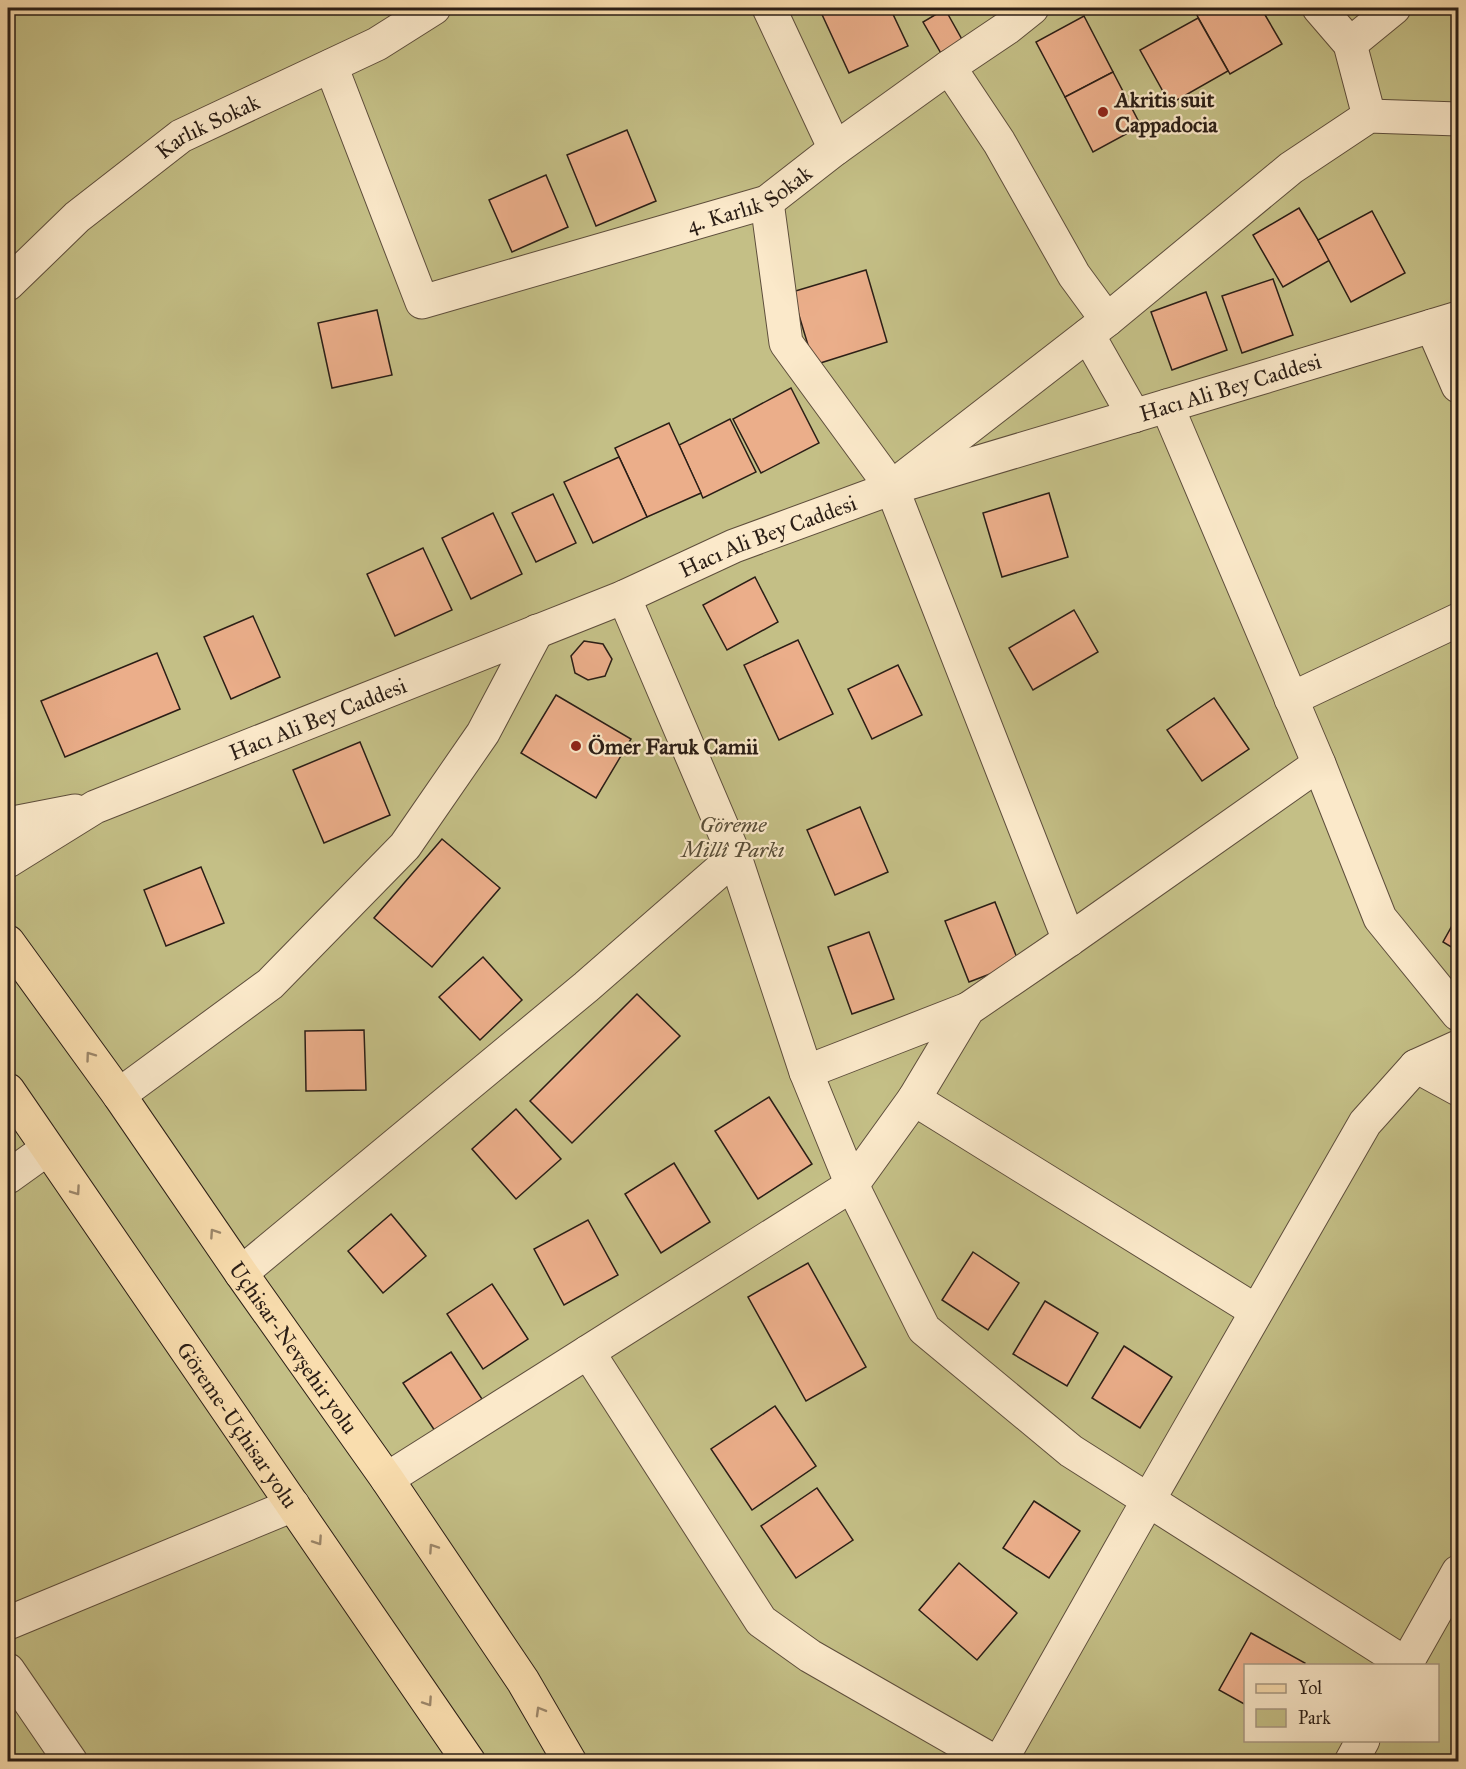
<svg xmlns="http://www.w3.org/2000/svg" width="1466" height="1769" viewBox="0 0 1466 1769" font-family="'IM FELL Great Primer',serif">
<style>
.green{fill:#c4bf86;stroke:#786e4e;stroke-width:1.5;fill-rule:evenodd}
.building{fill:#ebae8a;stroke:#2b1e16;stroke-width:1.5}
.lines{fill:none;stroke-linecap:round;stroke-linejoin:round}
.minor-casing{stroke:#5e4e3c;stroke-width:35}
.major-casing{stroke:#2b1e16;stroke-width:35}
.minor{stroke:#fbe9ca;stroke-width:33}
.major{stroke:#f9ddae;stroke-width:33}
.oneway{stroke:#9c876a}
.poi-dot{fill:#8f2418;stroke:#fbe9ca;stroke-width:2}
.labels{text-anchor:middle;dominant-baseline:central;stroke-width:4.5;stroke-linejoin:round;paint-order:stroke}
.poi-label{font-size:22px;font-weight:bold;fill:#2b1e16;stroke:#fbe9ca;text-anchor:start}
.street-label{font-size:22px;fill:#2b1e16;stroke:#fbe9ca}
.park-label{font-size:22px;font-style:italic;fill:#594e38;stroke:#fbe9ca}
</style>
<rect width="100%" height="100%" fill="#f9ddae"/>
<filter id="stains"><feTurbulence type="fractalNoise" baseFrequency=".00333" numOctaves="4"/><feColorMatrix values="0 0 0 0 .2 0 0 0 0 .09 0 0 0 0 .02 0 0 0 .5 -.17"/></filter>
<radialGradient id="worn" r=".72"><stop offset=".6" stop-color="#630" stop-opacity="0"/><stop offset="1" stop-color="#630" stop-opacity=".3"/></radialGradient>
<path class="green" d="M8,8H1458V1761L8,1762ZM1246,1666H1438V1740H1246Z"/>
<g class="building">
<path d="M819,8H890L908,46L849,73Z"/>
<path d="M1200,8H1261L1282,44L1230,74L1194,10Z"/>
<path d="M945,9L964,43L942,55L923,22Z"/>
<path d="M1084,16L1113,72L1065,97L1036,42Z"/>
<path d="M1198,18L1228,71L1170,104L1140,50Z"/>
<path d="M1113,72L1141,126L1093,152L1065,97Z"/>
<path d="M627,130L656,201L596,226L567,155Z"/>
<path d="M546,175L568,227L512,252L489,200Z"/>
<path d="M1299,208L1330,260L1283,287L1253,235Z"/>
<path d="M1372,211L1405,273L1351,302L1318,240Z"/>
<path d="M866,270L887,342L814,365L792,292Z"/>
<path d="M1273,279L1293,335L1242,353L1222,296Z"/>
<path d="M1206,292L1227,350L1172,370L1151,312Z"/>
<path d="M377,310L392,375L332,388L318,323Z"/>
<path d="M791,388L819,443L761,473L733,419Z"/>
<path d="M730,419L756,472L703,498L679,445Z"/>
<path d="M669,423L701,493L647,517L615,448Z"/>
<path d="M619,457L647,517L593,543L564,482Z"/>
<path d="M1049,493L1068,557L1002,577L983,513Z"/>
<path d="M553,494L576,543L536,562L512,513Z"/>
<path d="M493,513L522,574L471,599L442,538Z"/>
<path d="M423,548L452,610L395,636L367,574Z"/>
<path d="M755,577L778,622L727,650L703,605Z"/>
<path d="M1074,610L1098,652L1033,690L1009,648Z"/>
<path d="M253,616L280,677L231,699L204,637Z"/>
<path d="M798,640L833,714L779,740L744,665Z"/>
<path d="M584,641L603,644L612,659L605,676L588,680L575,673L571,656Z"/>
<path d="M157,653L180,709L65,757L41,701Z"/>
<path d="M898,665L922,715L872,739L848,689Z"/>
<path d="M556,695L631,739L596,798L521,753Z"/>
<path d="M1214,698L1249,749L1202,781L1167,730Z"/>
<path d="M360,742L390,815L324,843L293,770Z"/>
<path d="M860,807L888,872L835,895L807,830Z"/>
<path d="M442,839L500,888L432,967L374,918Z"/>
<path d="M201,867L224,923L166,946L144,890Z"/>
<path d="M995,902L1019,963L969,982L945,921Z"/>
<path d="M1458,915V951L1443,942Z"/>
<path d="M869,932L894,999L852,1014L828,947Z"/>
<path d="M483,957L522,1000L480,1040L439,997Z"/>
<path d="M637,994L680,1036L572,1143L530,1101Z"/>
<path d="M364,1030L366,1090L306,1091L305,1031Z"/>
<path d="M769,1097L812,1164L758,1199L715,1131Z"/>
<path d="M516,1109L561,1159L516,1199L472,1149Z"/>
<path d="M674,1163L710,1222L661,1253L625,1194Z"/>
<path d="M391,1214L426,1256L383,1293L348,1251Z"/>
<path d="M588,1220L618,1275L564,1305L534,1249Z"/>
<path d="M973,1252L1019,1283L988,1330L942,1300Z"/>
<path d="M808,1263L866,1367L806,1401L748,1297Z"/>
<path d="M492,1284L528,1339L483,1369L447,1314Z"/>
<path d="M1045,1301L1098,1333L1067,1386L1013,1354Z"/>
<path d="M1124,1346L1172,1377L1140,1428L1092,1398Z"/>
<path d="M451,1352L482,1399L435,1431L403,1383Z"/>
<path d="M775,1406L816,1466L752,1510L711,1449Z"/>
<path d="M817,1488L853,1540L796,1578L761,1526Z"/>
<path d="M1034,1501L1080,1531L1049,1578L1003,1548Z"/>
<path d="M959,1563L1017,1613L977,1660L919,1610Z"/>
<path d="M1251,1633L1305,1663L1304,1666H1246V1705L1219,1690Z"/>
</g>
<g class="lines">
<g class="minor-casing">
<g id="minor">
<path d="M769,8L835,149"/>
<path d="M1319,8L1350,44L1369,116"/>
<path d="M1350,44L1394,8"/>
<path id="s1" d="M331,66L422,302L767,202L835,149L949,67L1007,28L1032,8"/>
<path d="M949,67L999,142L1074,275L1107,320"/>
<path d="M767,202L786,343L892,488L1069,940"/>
<path id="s2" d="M8,284L77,217L181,136L377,44L434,8"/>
<path d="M1432,326L1458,386"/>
<path d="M1088,335L1134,416"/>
<path d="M1167,406L1319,764L1380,918L1458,1014"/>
<path d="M906,476L1107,320L1291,168L1369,116L1458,119"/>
<path d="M624,597L735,857L806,1072L852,1185L924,1329L1071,1451L1406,1664"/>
<path d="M1291,699L1458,620"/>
<path d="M8,824L75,811"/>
<path id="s3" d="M8,861L95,807L624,597L734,546L892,488L1257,379L1458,318"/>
<path d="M1416,1066L1458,1089"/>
<path d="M806,1072L968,1009"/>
<path d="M119,1095L270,984L405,846L483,733L537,631"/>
<path d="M914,1099L1256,1311"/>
<path d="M8,1177L47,1149"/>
<path d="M241,1273L586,987L735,857"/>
<path d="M588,1352L761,1621L810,1656L995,1762"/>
<path d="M387,1479L852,1185L914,1099L968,1009L1069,940L1319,764"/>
<path d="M8,1623L293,1505"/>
<path d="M1405,1666L1458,1572"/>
<path d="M8,1670L71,1762"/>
<path d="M1000,1762L1133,1527L1365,1123L1416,1066L1458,1047"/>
<path d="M1351,1762L1363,1740"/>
</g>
</g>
<g class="major-casing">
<g id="major">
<path id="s4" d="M8,942L119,1095L241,1273L387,1479L523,1681L570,1762"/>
<path id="s5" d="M8,1090L469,1762"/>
</g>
</g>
<use href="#minor" class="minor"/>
<use href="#major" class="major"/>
</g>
<defs><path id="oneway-chevron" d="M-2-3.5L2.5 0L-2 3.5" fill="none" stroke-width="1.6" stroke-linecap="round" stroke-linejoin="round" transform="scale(1.5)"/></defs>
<g class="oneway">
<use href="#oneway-chevron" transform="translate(90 1056) rotate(-126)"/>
<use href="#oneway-chevron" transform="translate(76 1191) rotate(55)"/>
<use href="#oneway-chevron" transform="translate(214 1233) rotate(-124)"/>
<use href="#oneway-chevron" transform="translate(318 1541) rotate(56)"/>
<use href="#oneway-chevron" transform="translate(433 1548) rotate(-124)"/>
<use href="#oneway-chevron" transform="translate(428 1702) rotate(56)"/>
<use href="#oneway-chevron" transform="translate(540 1711) rotate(-120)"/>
</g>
<g class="poi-dot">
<circle cx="1103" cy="112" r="6"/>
<circle cx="576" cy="746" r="6"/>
</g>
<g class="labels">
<g class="poi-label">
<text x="1115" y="99">Akritis suit<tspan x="1115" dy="25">Cappadocia</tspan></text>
<text x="588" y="746">Ömer Faruk Camii</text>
</g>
<g class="street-label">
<text stroke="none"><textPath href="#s2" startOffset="256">Karlık Sokak</textPath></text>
<text stroke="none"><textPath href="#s1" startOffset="597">4. Karlık Sokak</textPath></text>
<text stroke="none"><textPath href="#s3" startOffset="1314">Hacı Ali Bey Caddesi</textPath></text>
<text stroke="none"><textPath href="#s3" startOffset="828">Hacı Ali Bey Caddesi</textPath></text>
<text stroke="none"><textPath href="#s3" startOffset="342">Hacı Ali Bey Caddesi</textPath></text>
<text stroke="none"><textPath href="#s4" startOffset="496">Uçhisar-Nevşehir yolu</textPath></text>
<text stroke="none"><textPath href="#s5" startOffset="406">Göreme-Uçhisar yolu</textPath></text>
</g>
<g class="park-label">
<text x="733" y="824">Göreme<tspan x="733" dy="25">Millî Parkı</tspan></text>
</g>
</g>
<rect width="1466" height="1769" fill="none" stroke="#f9ddae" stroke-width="30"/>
<rect x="9" y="9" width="1448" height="1751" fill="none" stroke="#2b1e16" stroke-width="3"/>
<rect x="15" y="15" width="1436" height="1739" fill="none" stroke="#2b1e16" stroke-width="1.5"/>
<rect x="1244" y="1664" width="195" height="78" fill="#fbe9ca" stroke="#a89882" stroke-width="1.5"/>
<rect x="1256" y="1684" width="30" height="9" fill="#f9ddae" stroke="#a89882" stroke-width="1.5"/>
<text x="1298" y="1694" font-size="18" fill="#2b1e16">Yol</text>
<rect x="1256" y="1709" width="30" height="18" fill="#c4bf86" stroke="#a89882" stroke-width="1.5"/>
<text x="1298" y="1724" font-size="18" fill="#2b1e16">Park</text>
<rect width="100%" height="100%" filter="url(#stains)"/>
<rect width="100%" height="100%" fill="url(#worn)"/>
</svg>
